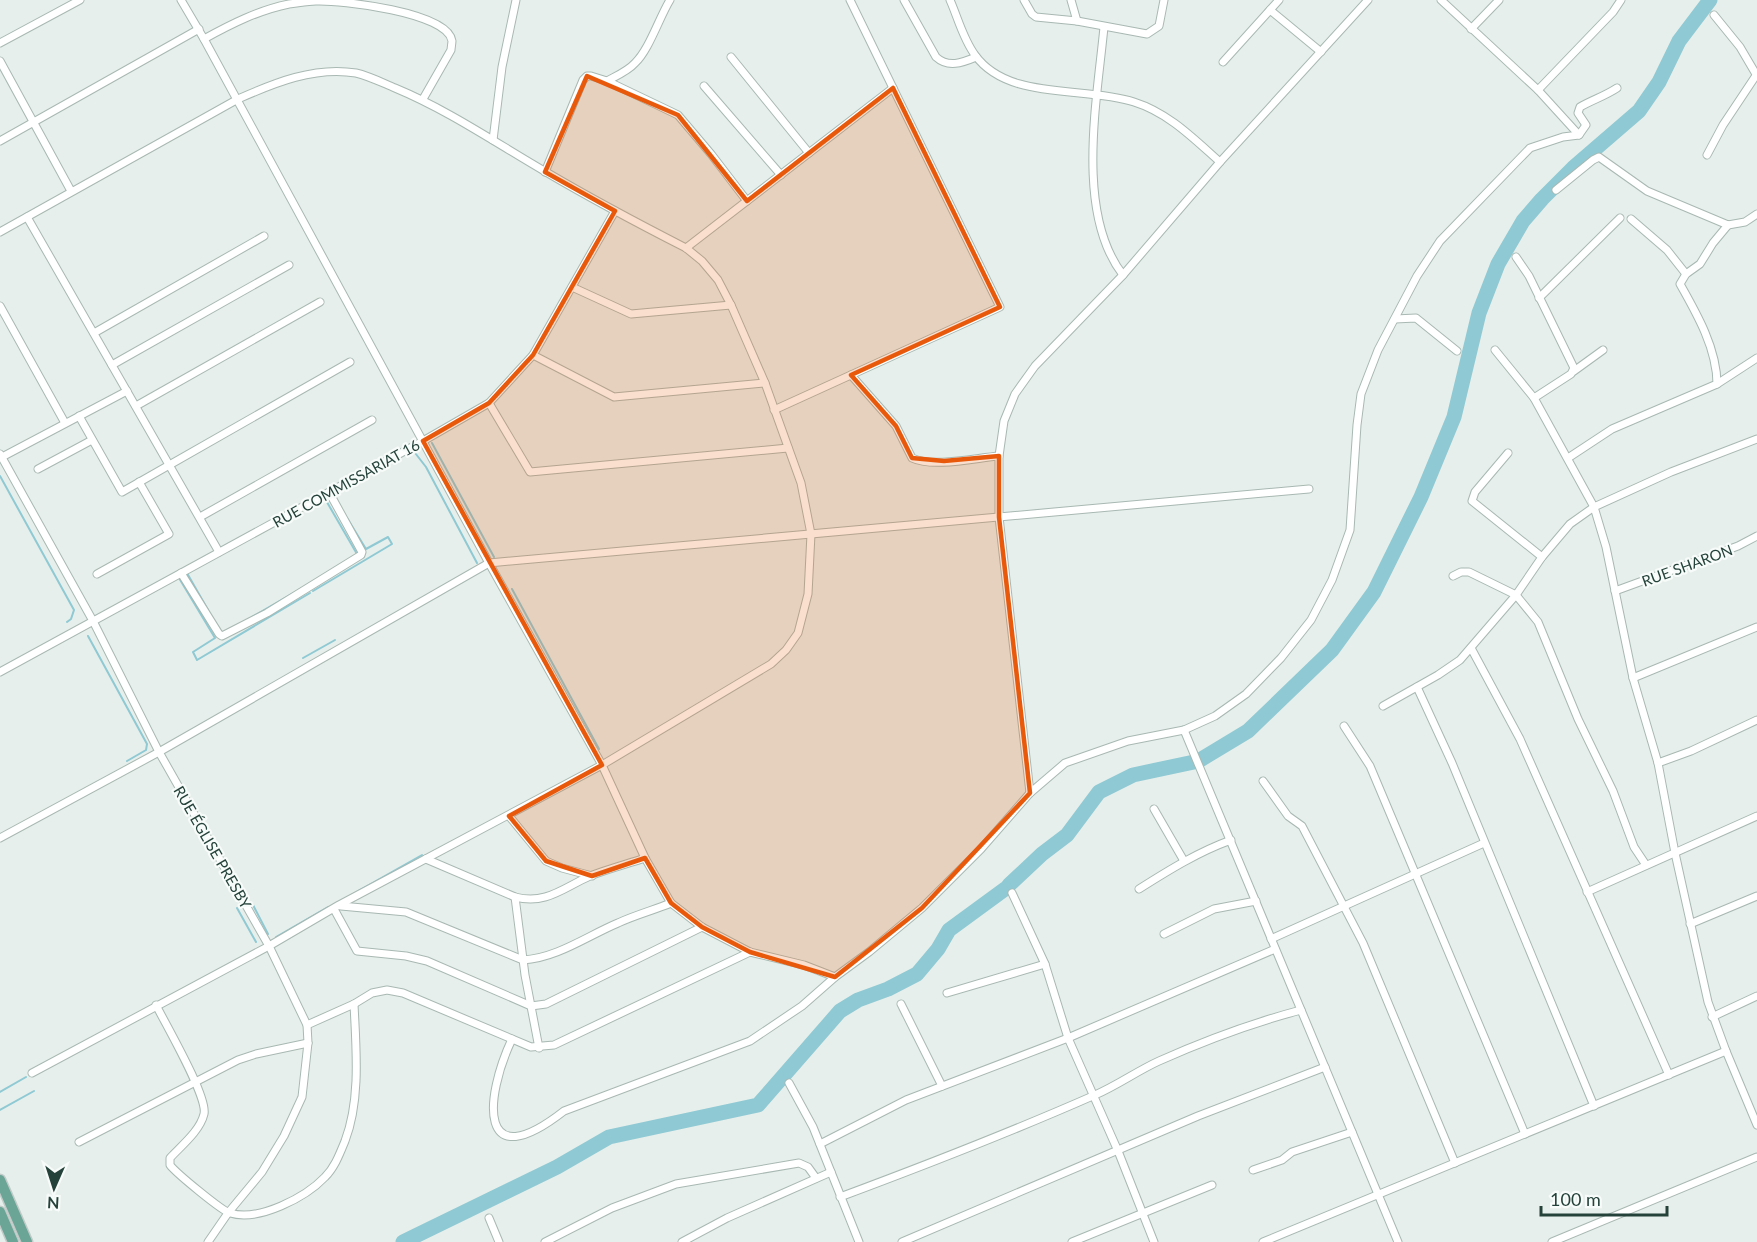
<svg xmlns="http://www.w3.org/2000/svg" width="1757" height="1242" viewBox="0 0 1757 1242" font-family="Lato,sans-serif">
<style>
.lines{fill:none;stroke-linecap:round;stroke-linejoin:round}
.stream{stroke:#8ec9d4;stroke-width:2}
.river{stroke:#8ec9d4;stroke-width:15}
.street-casing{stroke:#a8b8b2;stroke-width:9}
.primary-casing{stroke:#c2cac8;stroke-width:13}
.street{stroke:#fff;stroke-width:7}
.primary{stroke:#6aa596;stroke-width:10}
.marked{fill:#e8590c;fill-opacity:0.2;stroke:#e8590c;stroke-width:4.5;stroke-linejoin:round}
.labels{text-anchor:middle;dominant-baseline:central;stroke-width:4.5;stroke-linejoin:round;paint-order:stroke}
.street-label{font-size:15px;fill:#24423a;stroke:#f7fbf9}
</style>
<rect width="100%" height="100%" fill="#e6efeb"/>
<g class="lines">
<g class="stream">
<path d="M432,443L494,557"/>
<path d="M412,449L426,467L477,563"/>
<path d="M0,476L74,610L71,619L67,622"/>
<path d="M324,497L357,554"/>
<path d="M187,573L208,610"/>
<path d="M179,578L215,638L193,652L197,660L310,593"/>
<path d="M512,589L599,749"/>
<path d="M313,591L392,544L388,537L366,549L347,518"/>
<path d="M252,617L302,588"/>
<path d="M88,636L147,744L146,750L127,761"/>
<path d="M303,658L335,640"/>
<path d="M344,899L422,855"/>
<path d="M252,903L268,934"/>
<path d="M237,908L256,942"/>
<path d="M276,937L328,907"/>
<path d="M0,1092L26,1077"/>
<path d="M0,1110L34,1091"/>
</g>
<g class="river">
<path d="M1200,760L1248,731L1332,650L1374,592L1421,497L1454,417L1479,313L1498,264L1523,221L1542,199L1573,168L1639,111L1659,82L1679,41L1710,0"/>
<path d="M1009,885L1042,854L1067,835L1099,792L1133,775L1194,762"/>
<path d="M403,1242L557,1167L609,1137L758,1105L840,1011L858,1000L888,989L917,974L938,949L949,930L1005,889"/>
</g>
<g class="street-casing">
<g id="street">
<path d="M181,0L204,39L489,563L602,765L645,858L671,903L702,927L750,952L804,965L835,977"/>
<path d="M904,0L936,57C948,68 962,63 976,57"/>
<path d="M950,0C958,18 963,39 975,55C1008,101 1084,86 1134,102C1169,113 1194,139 1220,162"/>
<path d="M1024,0L1032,14L1036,17L1077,21L1147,34L1159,26L1164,0"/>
<path d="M1071,0L1077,21"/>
<path d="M1441,0L1538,90L1579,135"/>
<path d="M1270,10L1321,52"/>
<path d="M1714,15L1740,47L1757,76"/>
<path d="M1104,27C1097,101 1075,213 1123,275"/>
<path d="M1471,29L1499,0"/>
<path d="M204,39C231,24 259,10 289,4C298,3 308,1 316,1C340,0 448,12 452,41C452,42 451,49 451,50L423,99"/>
<path d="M0,43L80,0"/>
<path d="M731,57L809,153"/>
<path d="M0,61L71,191"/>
<path d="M1223,62L1279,0"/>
<path d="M607,81C616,76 628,71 635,63C649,50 659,18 670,0"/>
<path d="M704,86L781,175"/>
<path d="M1538,90L1613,12L1621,0"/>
<path d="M493,140L502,67L516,0"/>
<path d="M0,141L199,29"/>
<path d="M1707,155L1723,125L1757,74"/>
<path d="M545,172L583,80L587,76H591L607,81L678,115L711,154L747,201"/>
<path d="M1556,190L1593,160L1599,157L1647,191L1728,225L1745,222L1757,214"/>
<path d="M27,217L219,552"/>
<path d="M1631,219L1667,250L1686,274"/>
<path d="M0,232L238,99C274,83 315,66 356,73C369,76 383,83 395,88C448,110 496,143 546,172C592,199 639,224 686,248L702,261L718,280L731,305L765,383L801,483L811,534L808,594L798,633L786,650L771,664L602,765L339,905L269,946L32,1073"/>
<path d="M686,248L893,88"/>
<path d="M1516,257L1529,276L1574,368L1571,374L1534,398"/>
<path d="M572,287L631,314L731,305"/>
<path d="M1539,298L1620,218"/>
<path d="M0,306L65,423"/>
<path d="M1395,319L1416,318L1457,351"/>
<path d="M94,333L264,236"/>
<path d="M1495,350L1534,398L1594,507L1606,547L1633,678L1658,763L1675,853L1708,1002L1726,1051L1757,1125"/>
<path d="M533,355L614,397L765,383"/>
<path d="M112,365L289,265"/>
<path d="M1574,371L1603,350"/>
<path d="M851,375L896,426L912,458C933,468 975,458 999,456"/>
<path d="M1717,384L1757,358"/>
<path d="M489,403L530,472L788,448"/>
<path d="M136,406L320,302"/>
<path d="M774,410L1000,307L850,0"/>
<path d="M79,416L122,492L350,362"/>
<path d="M1508,453L1475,492L1472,501L1542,557"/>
<path d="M0,454L93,621L159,752L269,946L307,1025L308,1043L302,1097L284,1136L262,1172L228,1213L208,1242"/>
<path d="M2,457L127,391"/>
<path d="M1568,458L1612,429L1717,384C1717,349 1697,314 1680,284L1686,274L1700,264L1713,243L1728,225"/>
<path d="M38,469L92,440"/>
<path d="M200,517L372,420"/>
<path d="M181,573L219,634L222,636L267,613L361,555L362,552L329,492"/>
<path d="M97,574L169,534L139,482"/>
<path d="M1453,576L1461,572H1469L1516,595L1538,622L1578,719L1613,791L1634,847L1646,865"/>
<path d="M1615,591L1738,546L1757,536"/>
<path d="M1471,648L1520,739L1669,1075"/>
<path d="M0,672L423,441L489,403L533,355L615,211"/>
<path d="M1633,678L1757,627"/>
<path d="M1417,687L1452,763L1594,1106"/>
<path d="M1383,706L1438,675L1460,660L1516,595L1542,557L1570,524L1594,507L1671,472L1757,439"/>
<path d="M1344,726L1370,766L1525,1134"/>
<path d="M1184,730L1398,1242"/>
<path d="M1658,763L1691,751L1757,720"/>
<path d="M1263,781L1288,816L1302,826L1363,943L1455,1163"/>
<path d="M1030,793L999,517V456L1004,421L1015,394L1035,366L1123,275L1220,162L1368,0"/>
<path d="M1154,809L1184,861"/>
<path d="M509,816L546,861L562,868L592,876"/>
<path d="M0,838L159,752L489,563L1309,489"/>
<path d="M426,859L515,897C546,905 563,888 590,876C608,869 627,864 645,858"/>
<path d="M1139,889C1169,870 1198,852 1231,840"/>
<path d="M1587,892L1757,816"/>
<path d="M1012,893L1045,964L1068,1038L1118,1151L1154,1242"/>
<path d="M515,897L525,975L539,1048"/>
<path d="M341,906L406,912L523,960C557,958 587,936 618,923C635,915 654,910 671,903"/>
<path d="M334,909L357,951L406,956L427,961L531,1006L546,1004L702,927"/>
<path d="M1690,924L1757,896"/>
<path d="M1164,934L1214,909L1256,901"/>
<path d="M1271,939L1484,843"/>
<path d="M947,993L1045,964"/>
<path d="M901,1004L942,1086"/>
<path d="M156,1005C166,1025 208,1097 204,1114C200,1131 181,1146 170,1158V1165C176,1173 222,1211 230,1213C259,1222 306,1197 325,1177C335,1167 340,1153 345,1141C361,1099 356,1048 354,1004"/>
<path d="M1712,1017L1757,996"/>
<path d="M307,1025L354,1004L372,993L387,990L403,993L531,1047L554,1045L750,952"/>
<path d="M512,1039C484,1099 478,1178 564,1111L750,1041L802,1006L835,977L869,952L922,908L981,849L1030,793L1065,763L1128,741L1184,730L1215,716L1246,694L1281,658L1311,620L1332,580L1350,530L1357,425L1361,394L1378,350L1417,276L1440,241L1530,148L1563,137L1579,135L1586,125L1578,113L1580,107C1592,100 1605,96 1617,88"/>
<path d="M789,1083L813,1127L859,1242"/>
<path d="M79,1142L238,1060L256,1054L308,1043"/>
<path d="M820,1144L906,1100L1068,1038L1275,949"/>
<path d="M1253,1170L1282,1160L1292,1152L1352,1132"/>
<path d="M840,1197C926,1165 1011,1132 1095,1095C1118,1085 1137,1071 1159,1061C1206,1040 1252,1023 1301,1010"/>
<path d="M489,1218L499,1242"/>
<path d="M545,1242L612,1208L676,1184L799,1163L808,1167L816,1178"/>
<path d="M682,1242L727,1218L831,1172"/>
<path d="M902,1242L1198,1116L1325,1067"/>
<path d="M1072,1242L1212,1185"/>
<path d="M1263,1242L1726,1051"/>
<path d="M1552,1242L1757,1157"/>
</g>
</g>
<g class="primary-casing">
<g id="primary">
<path d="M0,1180L27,1242"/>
<path d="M0,1212L13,1242"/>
</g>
</g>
<use href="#street" class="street"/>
<use href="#primary" class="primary"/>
</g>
<path class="marked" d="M587,76L678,115L747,201L893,88L1000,307L851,375L896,426L912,458L944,461L999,456V517L1030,793L922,908L835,977L750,952L702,927L671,903L645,858L592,876L546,861L509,816L602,765L423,441L489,403L533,355L615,211L545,172Z"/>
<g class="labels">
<g class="street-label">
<text transform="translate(346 483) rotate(-29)">RUE COMMISSARIAT 16</text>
<text transform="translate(1687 565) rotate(-20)">RUE SHARON</text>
<text transform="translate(213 847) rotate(60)">RUE ÉGLISE PRESBY</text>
</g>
</g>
<g transform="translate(54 1188) rotate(183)" stroke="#f7fbf9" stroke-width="4.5" paint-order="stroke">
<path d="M0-4.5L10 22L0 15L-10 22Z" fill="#24423a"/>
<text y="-9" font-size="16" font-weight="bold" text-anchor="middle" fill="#24423a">N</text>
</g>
<path d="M1541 1206v9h126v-9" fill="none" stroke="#24423a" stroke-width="3"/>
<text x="1550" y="1206" font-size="18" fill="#24423a" stroke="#f7fbf9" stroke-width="4.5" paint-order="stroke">100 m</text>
</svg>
